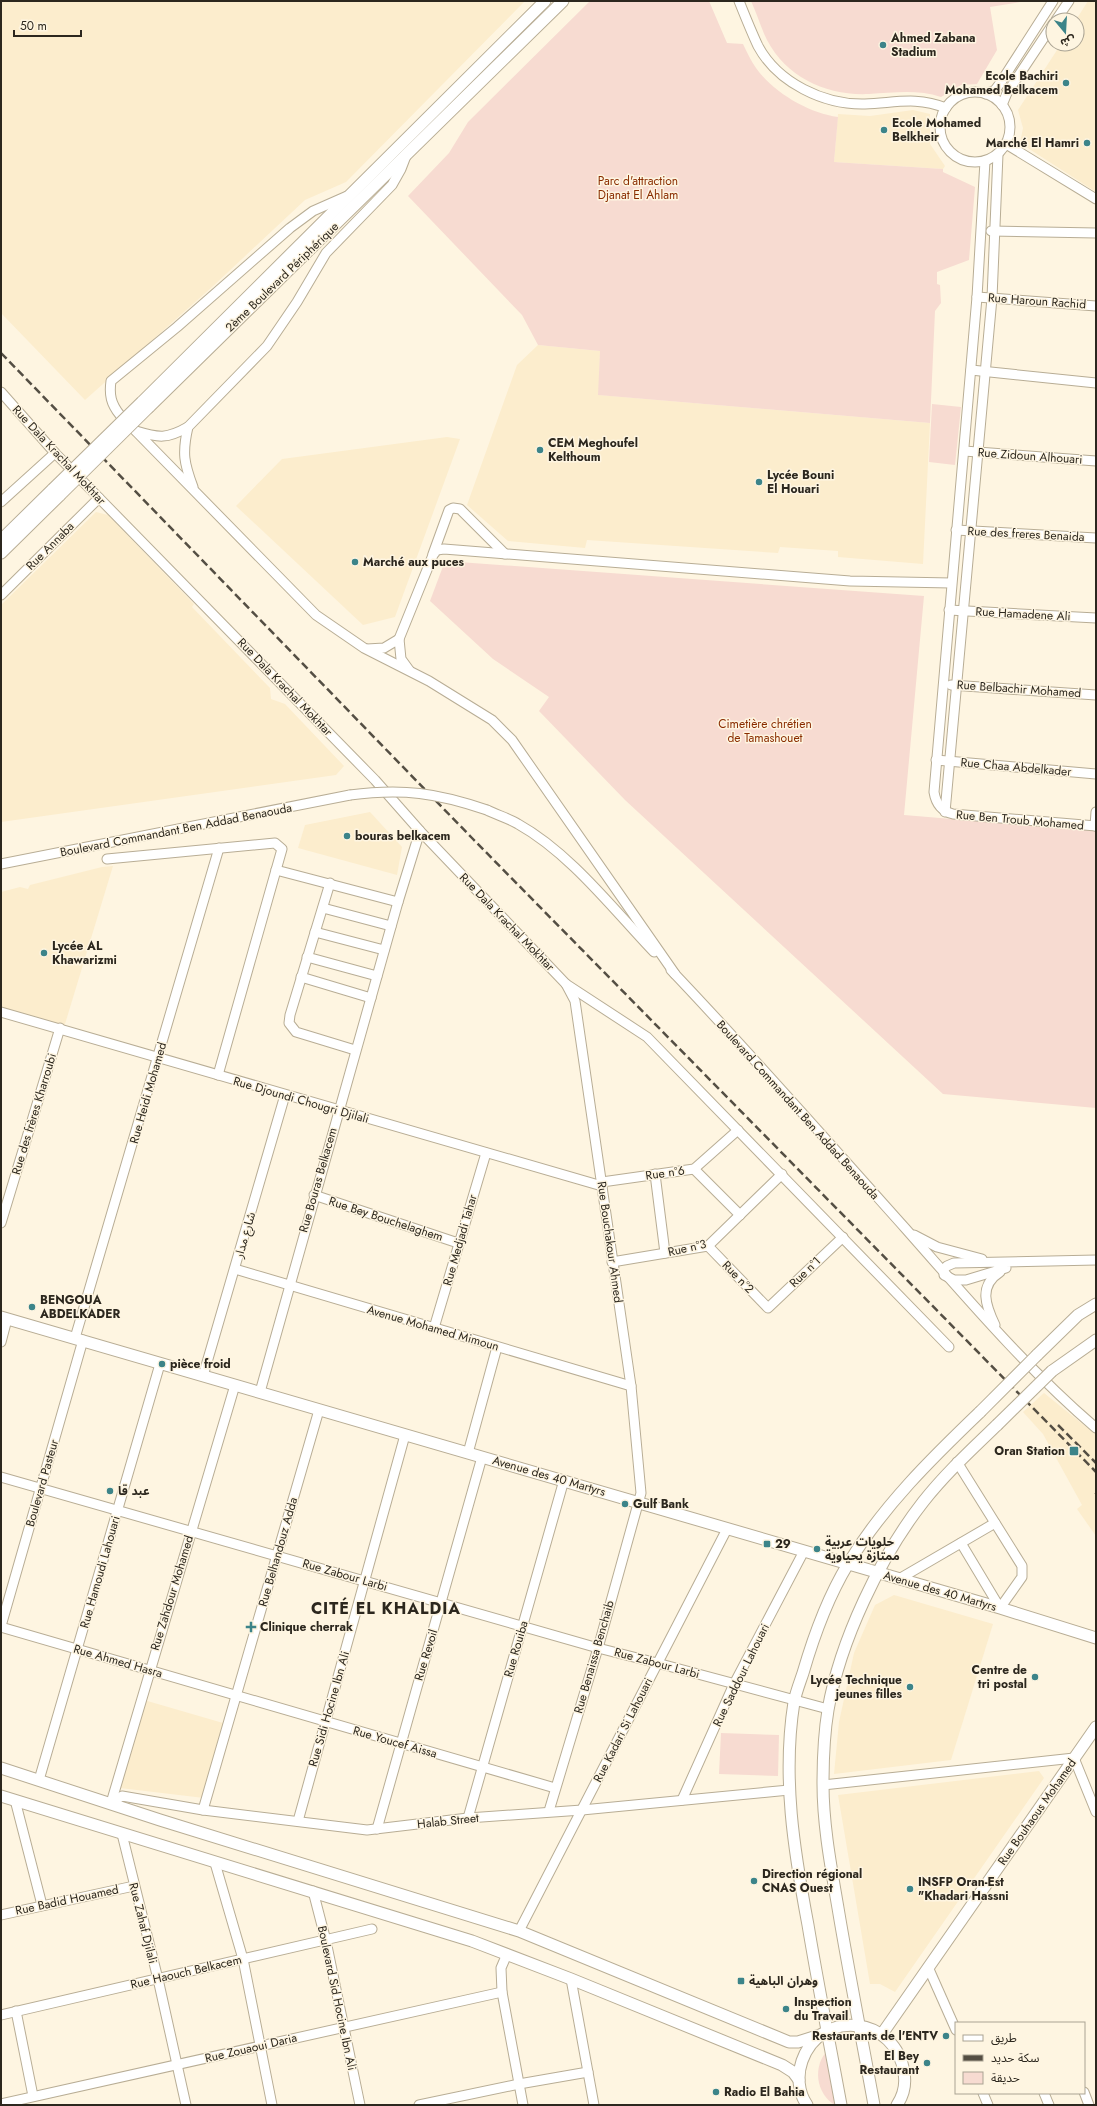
<svg xmlns="http://www.w3.org/2000/svg" width="1097" height="2106" viewBox="0 0 1097 2106" font-family="Jost,'Noto Sans Arabic',sans-serif">
<style>
.built{fill:#fcedcd}
.green{fill:#f7dbd1}
.lines{fill:none;stroke-linecap:round;stroke-linejoin:round}
.minor-casing{stroke:#b8ad95;stroke-width:11}
.major-casing{stroke:#b8ad95;stroke-width:13}
.minor{stroke:#fff;stroke-width:9}
.major{stroke:#fff;stroke-width:11}
.rail{stroke:#544e43;stroke-width:2.5;stroke-dasharray:8 4;stroke-linecap:butt}
.minor-bridge-casing{stroke:#b8ad95;stroke-width:11;stroke-linecap:butt}
.major-bridge-casing{stroke:#b8ad95;stroke-width:13;stroke-linecap:butt}
.minor-bridge{stroke:#fff;stroke-width:9}
.major-bridge{stroke:#fff;stroke-width:11}
.poi-dot{fill:#3c8489;stroke:#fef5e1;stroke-width:1.5}
.labels{text-anchor:middle;dominant-baseline:central;stroke-width:3;stroke-linejoin:round;paint-order:stroke}
.poi-label{font-size:12px;font-weight:bold;fill:#2c271e;stroke:#fef5e1;text-anchor:start}
.park-label{font-size:12px;fill:#8a2d00;stroke:#fef5e1}
.street-label{font-size:12px;fill:#2c271e;stroke:#fef5e1}
.district-label{font-size:16px;font-weight:bold;letter-spacing:1px;fill:#2c271e;stroke:#fef5e1}
</style>
<rect width="100%" height="100%" fill="#fef5e1"/>
<g class="built">
<path d="M1,1H525L346,182L305,200L211,288L85,400L1,313Z"/>
<path d="M1088,1H1096V192L1020,143L1023,128L1018,110L1061,44H1077L1076,20Z"/>
<path d="M913,110L930,114V144L945,166L943,169L834,162L838,114L870,116Z"/>
<path d="M538,345L600,351L599,395L930,423L923,564L838,557V551L780,547L778,553L587,540L585,548L508,541L467,505L517,365Z"/>
<path d="M447,437L460,439L395,617L363,625L236,506L282,459Z"/>
<path d="M96,512L108,515L194,604L192,607L270,688L271,699L285,704L344,766L336,775L1,822V605Z"/>
<path d="M370,812L402,847L397,875L298,848L305,825Z"/>
<path d="M113,866L65,1024L57,1023L1,1007V892L20,887L28,889L30,885L102,867Z"/>
<path d="M1044,1393L1096,1435V1536L1077,1509L1082,1505L1043,1434L1023,1412Z"/>
<path d="M894,1595L993,1624L951,1760L834,1774L839,1722L854,1653L875,1605Z"/>
<path d="M144,1700L223,1723L204,1798L120,1788Z"/>
<path d="M1039,1771L1044,1778L895,1992L880,1984H870L838,1795Z"/>
</g>
<g class="green">
<path d="M590,1H709L727,43L743,44C747,52 751,61 756,68C774,93 809,113 838,117L834,162L943,169V172L975,187L969,260L937,272V284L940,285L941,303L935,311L930,423L598,395L600,351L538,345L522,315L408,196L449,153L468,122Z"/>
<path d="M751,1H1027L990,7L997,50L977,84L961,85L941,97C917,89 893,93 869,94C827,96 787,78 767,40C761,28 757,14 751,1Z"/>
<path d="M932,404L961,407L955,465L929,462Z"/>
<path d="M445,561L924,596L904,815L1096,831V1108L943,1094L625,800L539,711L549,697L493,659L430,601Z"/>
<path d="M721,1733L779,1735L778,1776L719,1774Z"/>
<path d="M828,2050L835,2105C816,2094 812,2066 828,2050Z"/>
</g>
<g class="lines">
<g class="minor-casing">
<g id="minor">
<path d="M739,1C745,16 751,31 758,46C778,83 824,105 865,104C895,103 916,96 946,108"/>
<path d="M1056,20L1069,1"/>
<circle cx="975" cy="127" r="35"/>
<path d="M986,94L995,90L1001,82L1053,1"/>
<path d="M1002,105L1007,93L1053,24"/>
<path d="M1006,144L1096,199"/>
<path d="M985,161L977,297L934,792C936,804 941,811 953,814L1096,826"/>
<path d="M347,196L313,211L290,228L177,327L111,381C109,395 111,404 120,415L316,615L364,648L429,681L492,720L512,740L675,974"/>
<path d="M991,231L1096,233"/>
<path d="M977,297L1096,306"/>
<path d="M971,370L1096,383"/>
<path d="M1,392L55,453L375,780L420,831L566,984L647,1037L949,1347"/>
<path d="M136,431C159,438 167,439 188,427"/>
<path d="M964,451L1096,461"/>
<path d="M193,487C184,463 182,453 188,427L267,346L297,302L326,253L392,185L401,169L406,156"/>
<path d="M1,502L55,453"/>
<path d="M956,530L1096,538"/>
<path d="M433,554L449,510L453,508L460,509L505,554"/>
<path d="M1,595L99,498"/>
<path d="M949,610L1096,618"/>
<path d="M399,639L433,555L437,550L444,549L850,581L951,583"/>
<path d="M367,649L384,648L399,639L401,659L409,670"/>
<path d="M951,685L1096,695"/>
<path d="M936,760L1096,774"/>
<path d="M487,810C497,815 508,818 518,824C570,853 613,909 654,952"/>
<path d="M945,812L992,298L998,154"/>
<path d="M1095,826L1096,812"/>
<path d="M107,859L275,843L282,849L218,1075"/>
<path d="M1,864L350,795"/>
<path d="M276,870L398,902"/>
<path d="M330,883L290,1015L289,1023L296,1032L355,1050"/>
<path d="M323,908L391,926"/>
<path d="M315,932L384,950"/>
<path d="M307,957L377,976"/>
<path d="M671,970C751,1054 828,1142 905,1228C966,1297 1026,1368 1096,1428"/>
<path d="M301,977L371,998"/>
<path d="M1,1012L602,1186"/>
<path d="M694,1169L740,1215"/>
<path d="M655,1174L665,1253"/>
<path d="M602,1182L694,1169L738,1130"/>
<path d="M314,1195L458,1243"/>
<path d="M1,1223L60,1028"/>
<path d="M914,1235L937,1247L982,1259"/>
<path d="M708,1246L768,1308L843,1237"/>
<path d="M612,1262L708,1246L782,1174"/>
<path d="M1006,1268L966,1280H954L944,1275V1269L947,1266L954,1263L1096,1260"/>
<path d="M235,1269L631,1386"/>
<path d="M995,1325C986,1306 978,1286 1000,1272"/>
<path d="M434,1328L486,1153"/>
<path d="M75,1338L219,848"/>
<path d="M1,1342L7,1319"/>
<path d="M203,1376L285,1095"/>
<path d="M260,1392L398,902L420,831"/>
<path d="M468,1453L497,1347"/>
<path d="M957,1462L1022,1566V1577L1000,1608L961,1543"/>
<path d="M1,1477L598,1648L657,1663L828,1709"/>
<path d="M899,1579L995,1523"/>
<path d="M1,1626L83,1340"/>
<path d="M1,1627L555,1788"/>
<path d="M39,1780L160,1364"/>
<path d="M823,1785L1074,1758L1096,1812"/>
<path d="M15,1800L42,1905"/>
<path d="M682,1800L734,1684L804,1551"/>
<path d="M111,1803L122,1796L203,1810L367,1830L468,1818L582,1810L789,1790"/>
<path d="M111,1803L235,1385"/>
<path d="M203,1810L319,1410"/>
<path d="M549,1811L598,1648L641,1493L631,1386L575,1001L566,984"/>
<path d="M468,1818L564,1480"/>
<path d="M298,1821L405,1435"/>
<path d="M377,1829L482,1457"/>
<path d="M122,1834L158,1979L186,2105"/>
<path d="M215,1863L243,1959L272,2105"/>
<path d="M313,1891L326,1941L360,2105"/>
<path d="M1,1915L134,1886"/>
<path d="M519,1931L727,1529"/>
<path d="M507,1954L501,1968L502,1992L523,2105"/>
<path d="M928,1967L956,2030"/>
<path d="M571,1979L594,2105"/>
<path d="M16,2011L33,2096"/>
<path d="M1,2015L372,1929"/>
<path d="M1084,2092L1089,2105"/>
<path d="M983,2093L988,2105"/>
<path d="M1044,2093L1049,2105"/>
<path d="M1,2104L502,1992"/>
<path d="M419,2105L519,2084L588,2072"/>
</g>
</g>
<g class="major-casing">
<g id="major">
<path d="M142,402L545,1"/>
<path d="M149,407L563,1"/>
<path d="M1,540L53,489"/>
<path d="M1,553L60,495"/>
<path d="M1,1317L1000,1608L1096,1638"/>
<path d="M1037,1355L1078,1315L1096,1304"/>
<path d="M1052,1371L1096,1340"/>
<path d="M1,1768L160,1820L519,1931L789,2042H798L820,2035"/>
<path d="M1,1796L472,1941L571,1979L782,2065L793,2072L799,2080"/>
<path d="M882,2034L1096,1727"/>
<path d="M807,2105C798,2092 797,2075 802,2061C821,2007 897,2017 904,2073C906,2084 903,2096 897,2105"/>
<path d="M841,2105C830,2045 818,1985 808,1925C794,1851 782,1777 794,1702C796,1692 800,1682 803,1673C814,1635 828,1597 848,1564C883,1506 932,1458 980,1412"/>
<path d="M874,2105C862,2039 849,1974 838,1908C831,1867 823,1825 823,1784C823,1759 824,1734 828,1710C840,1641 880,1557 923,1502C945,1474 971,1450 997,1425"/>
</g>
</g>
<use href="#minor" class="minor"/>
<use href="#major" class="major"/>
<g class="rail">
<path d="M1,353L472,838L1096,1472"/>
<path d="M1058,1425L1096,1463"/>
<path d="M1096,1493V1494"/>
</g>
<g class="minor-bridge-casing">
<path id="minor-bridge" d="M350,795C403,788 437,793 487,810"/>
</g>
<g class="major-bridge-casing">
<g id="major-bridge">
<path d="M53,489L142,402"/>
<path d="M60,495L149,407"/>
<path d="M980,1412L1037,1355"/>
<path d="M997,1425L1052,1371"/>
</g>
</g>
<use href="#minor-bridge" class="minor-bridge"/>
<use href="#major-bridge" class="major-bridge"/>
</g>
<g class="poi-dot">
<circle cx="883" cy="45" r="4"/>
<circle cx="1066" cy="83" r="4"/>
<circle cx="884" cy="130" r="4"/>
<circle cx="1087" cy="143" r="4"/>
<circle cx="540" cy="450" r="4"/>
<circle cx="759" cy="482" r="4"/>
<circle cx="355" cy="562" r="4"/>
<circle cx="347" cy="836" r="4"/>
<circle cx="44" cy="953" r="4"/>
<circle cx="32" cy="1307" r="4"/>
<circle cx="162" cy="1364" r="4"/>
<rect x="1069" y="1446" width="10" height="10" rx="2"/>
<circle cx="110" cy="1491" r="4"/>
<circle cx="625" cy="1504" r="4"/>
<rect x="763" y="1540" width="8" height="8" rx="2"/>
<circle cx="817" cy="1549" r="4"/>
<path d="M249 1621h4v4h4v4h-4v4h-4v-4h-4v-4h4z"/>
<circle cx="1035" cy="1677" r="4"/>
<circle cx="910" cy="1687" r="4"/>
<circle cx="754" cy="1881" r="4"/>
<circle cx="910" cy="1889" r="4"/>
<rect x="737" y="1977" width="8" height="8" rx="2"/>
<circle cx="786" cy="2009" r="4"/>
<circle cx="946" cy="2036" r="4"/>
<circle cx="927" cy="2063" r="4"/>
<circle cx="716" cy="2092" r="4"/>
</g>
<g class="labels">
<g class="poi-label">
<text x="891" y="38">Ahmed Zabana<tspan x="891" dy="14">Stadium</tspan></text>
<text x="1058" y="76" text-anchor="end">Ecole Bachiri<tspan x="1058" dy="14">Mohamed Belkacem</tspan></text>
<text x="892" y="123">Ecole Mohamed<tspan x="892" dy="14">Belkheir</tspan></text>
<text x="1079" y="143" text-anchor="end">Marché El Hamri</text>
<text x="548" y="443">CEM Meghoufel<tspan x="548" dy="14">Kelthoum</tspan></text>
<text x="767" y="475">Lycée Bouni<tspan x="767" dy="14">El Houari</tspan></text>
<text x="363" y="562">Marché aux puces</text>
<text x="355" y="836">bouras belkacem</text>
<text x="52" y="946">Lycée AL<tspan x="52" dy="14">Khawarizmi</tspan></text>
<text x="40" y="1300">BENGOUA<tspan x="40" dy="14">ABDELKADER</tspan></text>
<text x="170" y="1364">pièce froid</text>
<text x="1065" y="1451" text-anchor="end">Oran Station</text>
<text x="118" y="1491">عبد قا</text>
<text x="633" y="1504">Gulf Bank</text>
<text x="825" y="1542">حلويات عربية<tspan x="825" dy="14">ممتازة يحياوية</tspan></text>
<text x="775" y="1544">29</text>
<text x="260" y="1627">Clinique cherrak</text>
<text x="1027" y="1670" text-anchor="end">Centre de<tspan x="1027" dy="14">tri postal</tspan></text>
<text x="902" y="1680" text-anchor="end">Lycée Technique<tspan x="902" dy="14">jeunes filles</tspan></text>
<text x="762" y="1874">Direction régional<tspan x="762" dy="14">CNAS Ouest</tspan></text>
<text x="918" y="1882">INSFP Oran-Est<tspan x="918" dy="14">"Khadari Hassni</tspan></text>
<text x="749" y="1981">وهران الباهية</text>
<text x="794" y="2002">Inspection<tspan x="794" dy="14">du Travail</tspan></text>
<text x="938" y="2036" text-anchor="end">Restaurants de l'ENTV</text>
<text x="919" y="2056" text-anchor="end">El Bey<tspan x="919" dy="14">Restaurant</tspan></text>
<text x="724" y="2092">Radio El Bahia</text>
</g>
<g class="park-label">
<text x="638" y="181">Parc d'attraction<tspan x="638" dy="14">Djanat El Ahlam</tspan></text>
<text x="765" y="724">Cimetière chrétien<tspan x="765" dy="14">de Tamashouet</tspan></text>
</g>
<g class="street-label">
<text transform="translate(282 277) rotate(-44)">2ème Boulevard Périphérique</text>
<text transform="translate(1037 301) rotate(4)">Rue Haroun Rachid</text>
<text transform="translate(59 455) rotate(47)">Rue Dala Krachal Mokhtar</text>
<text transform="translate(1030 456) rotate(4)">Rue Zidoun Alhouari</text>
<text transform="translate(1026 534) rotate(3)">Rue des freres Benaida</text>
<text transform="translate(50 546) rotate(-45)">Rue Annaba</text>
<text transform="translate(1023 614) rotate(3)">Rue Hamadene Ali</text>
<text transform="translate(285 687) rotate(46)">Rue Dala Krachal Mokhtar</text>
<text transform="translate(1019 689) rotate(4)">Rue Belbachir Mohamed</text>
<text transform="translate(1016 767) rotate(5)">Rue Chaa Abdelkader</text>
<text transform="translate(1020 820) rotate(5)">Rue Ben Troub Mohamed</text>
<text transform="translate(176 830) rotate(-11)">Boulevard Commandant Ben Addad Benaouda</text>
<text transform="translate(507 922) rotate(46)">Rue Dala Krachal Mokhtar</text>
<text transform="translate(148 1093) rotate(-74)">Rue Heidi Mohamed</text>
<text transform="translate(301 1100) rotate(16)">Rue Djoundi Chougri Djilali</text>
<text transform="translate(798 1110) rotate(48)">Boulevard Commandant Ben Addad Benaouda</text>
<text transform="translate(34 1114) rotate(-73)">Rue des frères Kharroubi</text>
<text transform="translate(665 1173) rotate(-8)">Rue n°6</text>
<text transform="translate(318 1180) rotate(-74)">Rue Bouras Belkacem</text>
<text transform="translate(386 1219) rotate(18)">Rue Bey Bouchelaghem</text>
<text transform="translate(245 1235) rotate(-74)">شارع مدار</text>
<text transform="translate(460 1240) rotate(-74)">Rue Medjadi Tahar</text>
<text transform="translate(610 1242) rotate(82)">Rue Bouchakour Ahmed</text>
<text transform="translate(687 1248) rotate(-13)">Rue n°3</text>
<text transform="translate(805 1272) rotate(-44)">Rue n°1</text>
<text transform="translate(738 1277) rotate(46)">Rue n°2</text>
<text transform="translate(433 1328) rotate(16)">Avenue Mohamed Mimoun</text>
<text transform="translate(549 1476) rotate(16)">Avenue des 40 Martyrs</text>
<text transform="translate(42 1483) rotate(-74)">Boulevard Pasteur</text>
<text transform="translate(278 1552) rotate(-74)">Rue Belhandouz Adda</text>
<text transform="translate(100 1572) rotate(-74)">Rue Hamoudi Lahouari</text>
<text transform="translate(345 1575) rotate(16)">Rue Zabour Larbi</text>
<text transform="translate(940 1591) rotate(16)">Avenue des 40 Martyrs</text>
<text transform="translate(172 1593) rotate(-73)">Rue Zahdour Mohamed</text>
<text transform="translate(516 1649) rotate(-74)">Rue Rouiba</text>
<text transform="translate(426 1655) rotate(-73)">Rue Revoil</text>
<text transform="translate(594 1657) rotate(-74)">Rue Benaissa Benchaib</text>
<text transform="translate(118 1661) rotate(16)">Rue Ahmed Hasra</text>
<text transform="translate(657 1663) rotate(15)">Rue Zabour Larbi</text>
<text transform="translate(741 1675) rotate(-64)">Rue Saddour Lahouari</text>
<text transform="translate(329 1709) rotate(-74)">Rue Sidi Hocine Ibn Ali</text>
<text transform="translate(623 1730) rotate(-63)">Rue Kadari Si Lahouari</text>
<text transform="translate(395 1742) rotate(16)">Rue Youcef Aissa</text>
<text transform="translate(1037 1812) rotate(-55)">Rue Bouhaous Mohamed</text>
<text transform="translate(448 1821) rotate(-6)">Halab Street</text>
<text transform="translate(67 1900) rotate(-12)">Rue Badid Houamed</text>
<text transform="translate(143 1923) rotate(76)">Rue Zahaf Djilali</text>
<text transform="translate(186 1972) rotate(-13)">Rue Haouch Belkacem</text>
<text transform="translate(337 1998) rotate(78)">Boulevard Sid Hocine Ibn Ali</text>
<text transform="translate(251 2048) rotate(-13)">Rue Zouaoui Daria</text>
</g>
<g class="district-label">
<text x="386" y="1608">CITÉ EL KHALDIA</text>
</g>
</g>
<rect width="1097" height="2106" fill="none" stroke="#2c271e" stroke-width="4"/>
<rect x="955" y="2022" width="130" height="72" fill="#fef5e1" stroke="#aaa393"/>
<rect x="963" y="2035" width="20" height="6" fill="#ffffff" stroke="#aaa393"/>
<text x="991" y="2042" font-size="12" fill="#2c271e">طريق</text>
<rect x="963" y="2055" width="20" height="6" fill="#544e43" stroke="#aaa393"/>
<text x="991" y="2062" font-size="12" fill="#2c271e">سكة حديد</text>
<rect x="963" y="2072" width="20" height="12" fill="#f7dbd1" stroke="#aaa393"/>
<text x="991" y="2082" font-size="12" fill="#2c271e">حديقة</text>
<g transform="translate(1065 32) rotate(162)"><circle r="19" fill="#fef5e1" stroke="#aaa393"/>
<path d="M0-3L7 15L0 10L-7 15Z" fill="#3c8489"/>
<text y="-6" font-size="11" font-weight="bold" text-anchor="middle" fill="#2c271e">ش</text>
</g>
<path d="M14 30v6h67v-6" fill="none" stroke="#2c271e" stroke-width="2"/>
<text x="20" y="30" font-size="12" fill="#2c271e" stroke="#fef5e1" stroke-width="3" paint-order="stroke">50 m</text>
</svg>
